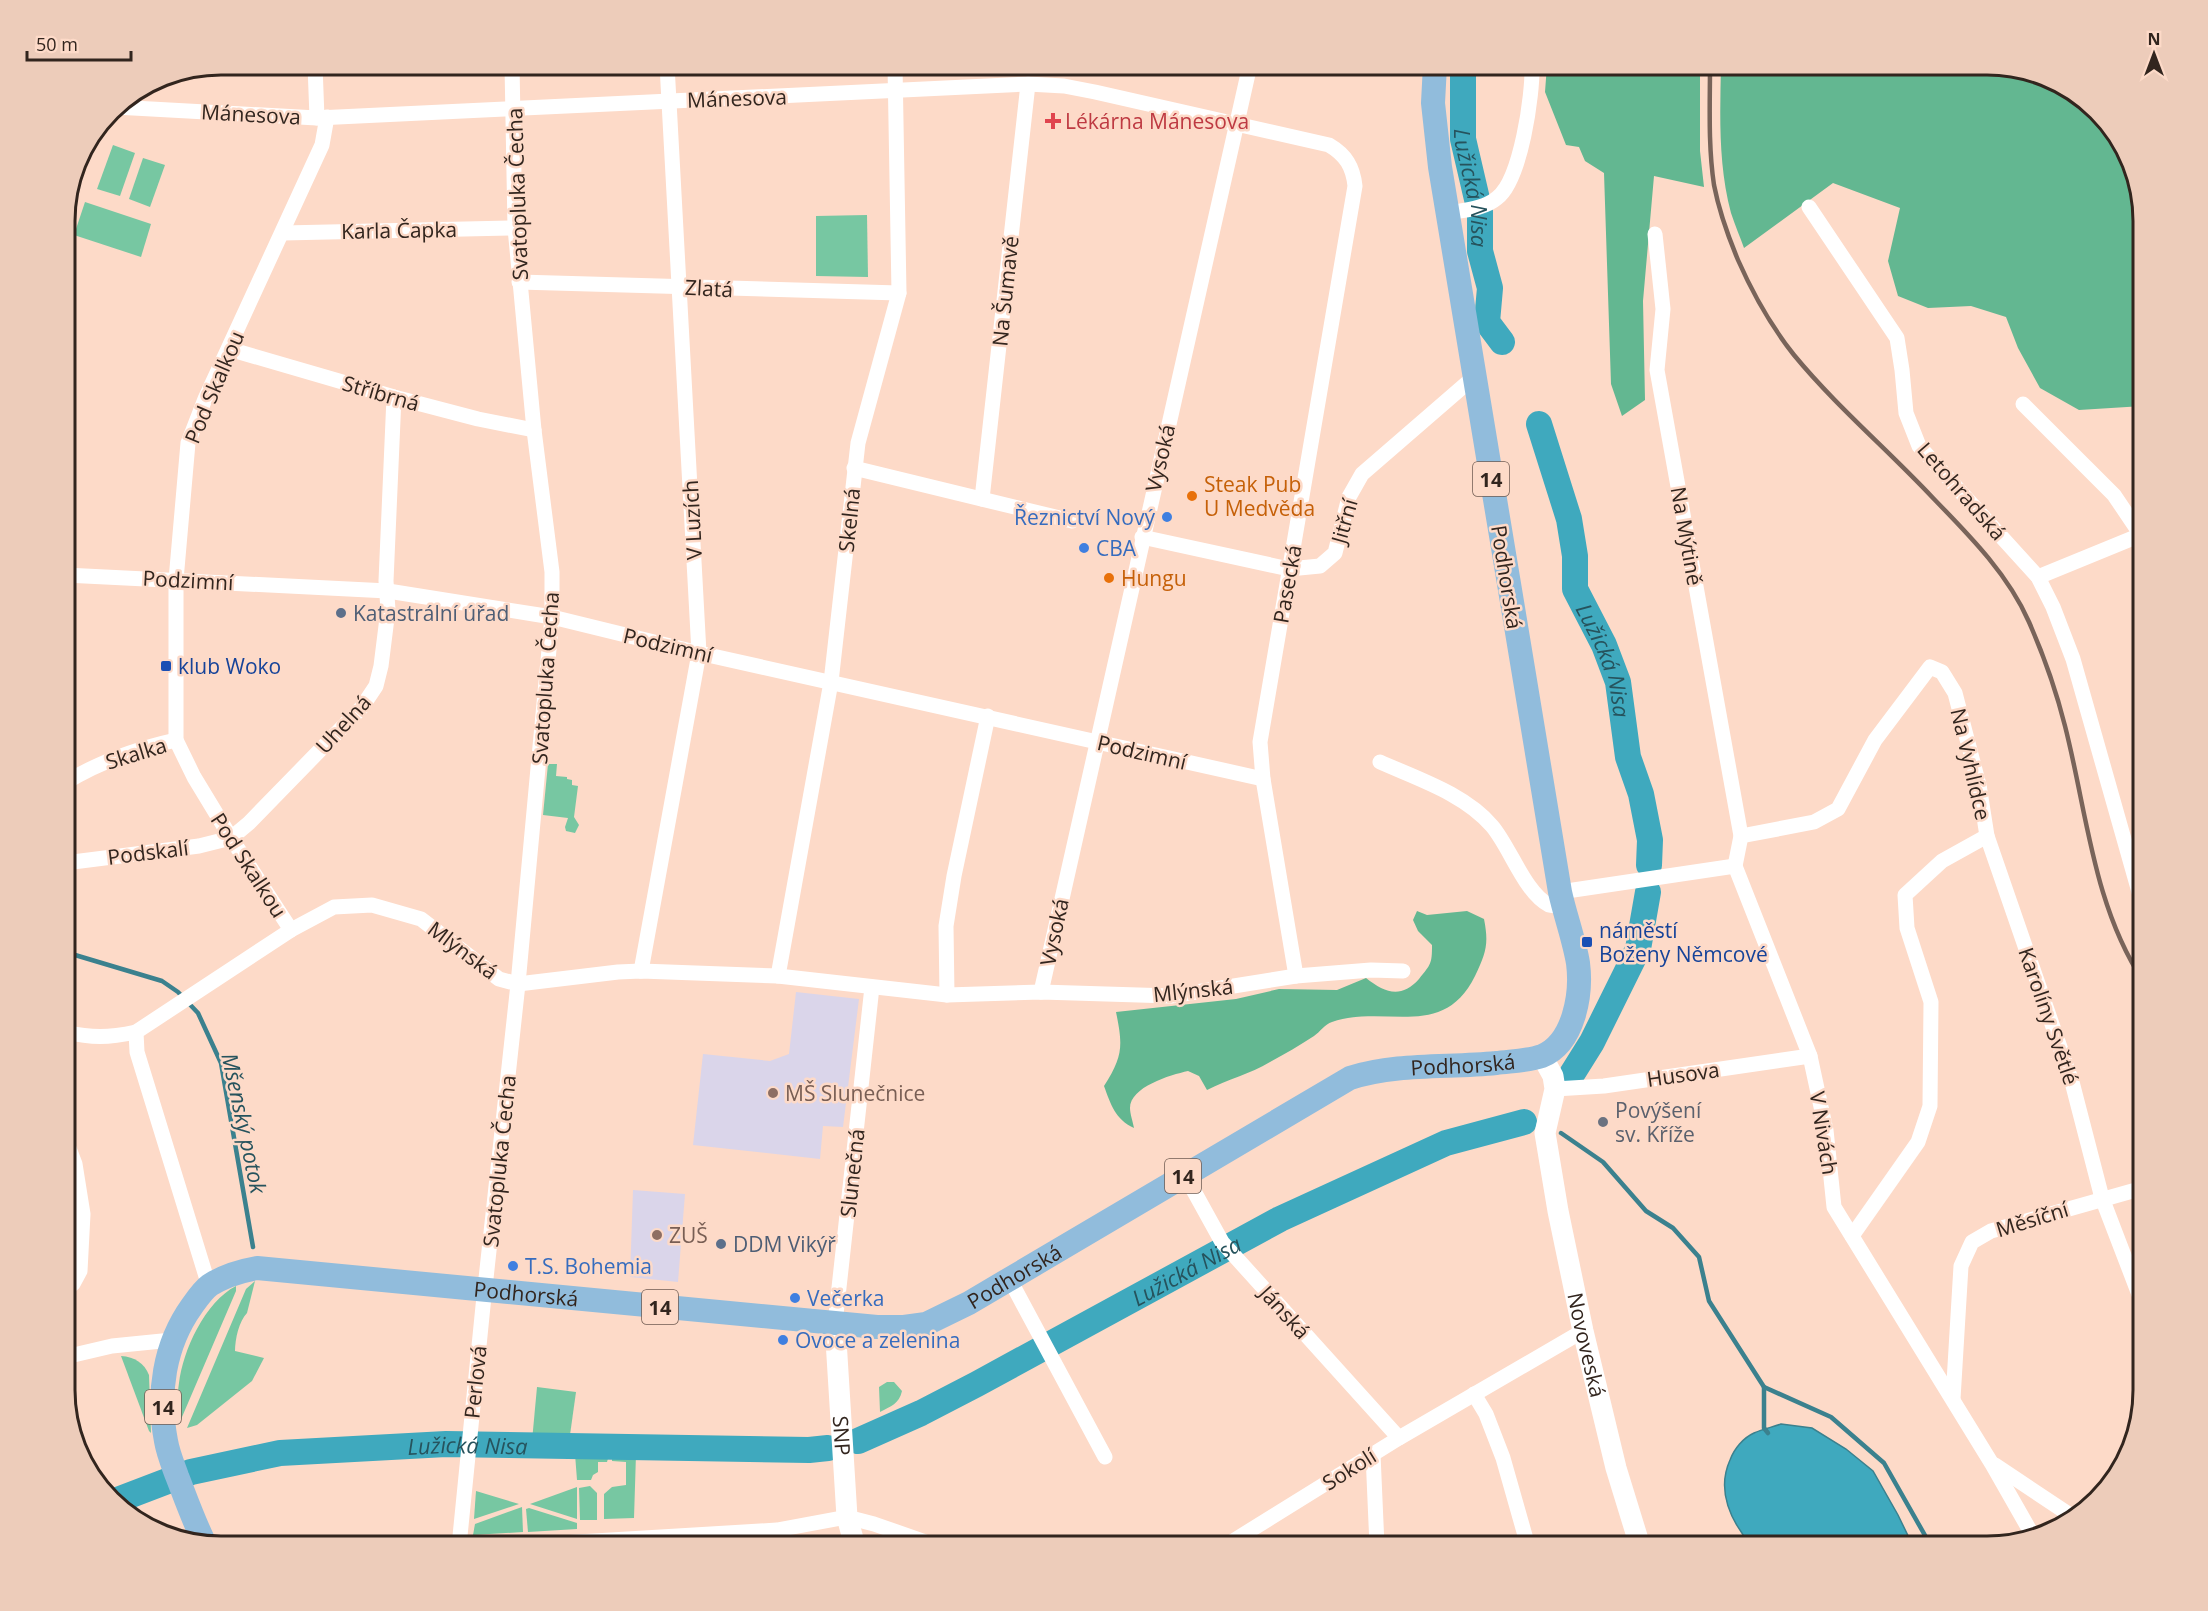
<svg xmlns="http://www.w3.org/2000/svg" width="2208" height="1611" viewBox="0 0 2208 1611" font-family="'Open Sans',sans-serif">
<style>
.education{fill:#dad5ea}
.green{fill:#77c7a2}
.forest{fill:#63b791}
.water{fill:#3fa9be;stroke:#3b818e;stroke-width:1.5}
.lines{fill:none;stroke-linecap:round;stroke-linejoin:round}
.stream{stroke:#3b818e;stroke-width:4.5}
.river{stroke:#3fa9be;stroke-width:26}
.street{stroke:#fff;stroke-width:15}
.secondary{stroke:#fff;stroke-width:21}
.primary{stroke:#91bcdc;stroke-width:24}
.rail{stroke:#79645a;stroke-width:4.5}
.health-dot{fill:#e0444e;stroke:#fddac8;stroke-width:2}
.food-dot{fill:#e8710a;stroke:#fddac8;stroke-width:2}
.shop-dot{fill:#3f7fe0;stroke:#fddac8;stroke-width:2}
.service-dot{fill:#5c6f8a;stroke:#fddac8;stroke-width:2}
.transit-dot{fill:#1a4fb4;stroke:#fddac8;stroke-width:2}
.education-dot{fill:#8d6e63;stroke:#fddac8;stroke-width:2}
.worship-dot{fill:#6b7280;stroke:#fddac8;stroke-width:2}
.labels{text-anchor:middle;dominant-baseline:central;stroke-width:5;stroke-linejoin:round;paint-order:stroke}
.shield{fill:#fddac8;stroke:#6f5b51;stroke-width:1.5}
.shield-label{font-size:20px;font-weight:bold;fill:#32251e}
.street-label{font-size:21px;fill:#32251e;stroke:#fddac8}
.health-label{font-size:21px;fill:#be3a42;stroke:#fddac8;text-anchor:start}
.food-label{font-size:21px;fill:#c56008;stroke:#fddac8;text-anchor:start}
.shop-label{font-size:21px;fill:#366cbe;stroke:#fddac8;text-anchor:start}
.service-label{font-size:21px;fill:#4e5e75;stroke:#fddac8;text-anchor:start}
.transit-label{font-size:21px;fill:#164399;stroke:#fddac8;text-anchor:start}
.education-label{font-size:21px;fill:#785e54;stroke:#fddac8;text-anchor:start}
.worship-label{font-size:21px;fill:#5b616d;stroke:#fddac8;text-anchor:start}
.water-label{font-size:22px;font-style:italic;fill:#26535d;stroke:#fddac8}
.rim{fill:none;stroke:#32251e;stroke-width:3}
</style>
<rect width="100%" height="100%" fill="#fddac8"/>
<g class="education">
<path d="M796,992L859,999L843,1127L823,1126L820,1159L693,1145L703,1054L770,1061L789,1054Z"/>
<path d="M633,1190L685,1194L678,1282L630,1277Z"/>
</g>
<g class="green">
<path d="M113,145L135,153L120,196L97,189Z"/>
<path d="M143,158L165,165L150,207L129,199Z"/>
<path d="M85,202L151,224L141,257L74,235Z"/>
<path d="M867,215L868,277L816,276V216Z"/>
<path d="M548,764H557L556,776L567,777V779L572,780V785L578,786L574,817L579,825L575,833L566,831L565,827L568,818L543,815Z"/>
<path d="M255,1281L247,1313C239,1321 235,1339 235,1351L264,1358L252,1381L197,1425L187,1428L246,1289Z"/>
<path d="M236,1286V1291L179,1424L177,1420C178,1408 177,1395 179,1383C183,1350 205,1302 236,1286Z"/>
<path d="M121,1356C135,1357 144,1363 149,1375L151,1433L149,1431Z"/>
<path d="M887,1382H894L902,1391C899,1404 891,1406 880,1412L879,1387Z"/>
<path d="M537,1387L576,1392L569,1442L532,1441Z"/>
<path d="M575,1454H606L609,1455L607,1462H598V1472L593,1475L591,1480H577Z"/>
<path d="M612,1454H636L634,1518L604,1519V1494L612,1487L626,1485V1462L612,1461Z"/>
<path d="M590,1486L597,1493V1520H580L579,1488Z"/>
<path d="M577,1487V1519L530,1504Z"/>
<path d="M476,1491L519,1504L474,1519Z"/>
<path d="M522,1507L523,1532L473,1535L475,1524Z"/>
<path d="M529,1508L577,1523V1529L528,1532L526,1509Z"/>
</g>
<g class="forest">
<path d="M1547,65H1700V151L1704,187L1654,176L1643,301L1645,400L1622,416L1611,384L1604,173L1585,161L1579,147L1566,145L1545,92Z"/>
<path d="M1721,65H1987L2038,73L2082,97L2127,152L2143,221V406L2079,410L2040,388L2018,348L2006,317L1971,306L1928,308L1898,296L1888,261L1900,208L1833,183L1744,248C1740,237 1735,225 1731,213C1718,164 1720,114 1721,65Z"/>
<path d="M1417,911L1427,915L1467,911L1484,919C1489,944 1486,953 1475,976C1443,1041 1386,1004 1332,1022C1325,1024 1320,1032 1314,1036C1300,1045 1285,1054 1270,1062C1250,1074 1228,1079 1207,1090L1199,1076L1188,1071C1170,1075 1130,1087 1130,1108C1130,1114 1133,1122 1134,1128C1115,1119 1111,1105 1104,1086C1123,1056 1123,1046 1116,1012L1236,999L1279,989L1337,990L1366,978C1385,993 1401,999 1419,979C1431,964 1432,964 1432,945L1418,931L1413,920Z"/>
</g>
<path class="water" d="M1781,1424L1812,1428L1846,1449L1873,1471L1898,1515L1913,1546H1752C1731,1522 1716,1491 1730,1460C1734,1449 1743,1438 1754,1433C1763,1429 1773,1427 1781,1424Z"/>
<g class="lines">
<g class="stream">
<path d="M152,88V82"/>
<path d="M65,472L69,460"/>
<path d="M65,952L162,981L178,992L198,1013L221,1063L253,1247"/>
<path d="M1561,1133L1603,1162L1646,1211L1673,1228L1699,1257L1709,1301L1764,1387L1831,1417L1884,1463L1931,1546"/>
<path d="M1764,1387V1428L1768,1433"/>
</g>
<g class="river">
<path id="s1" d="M1463,65V139L1480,212V251L1490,288L1487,322L1502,342"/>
<path id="s2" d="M1539,424L1569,519L1575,556V589L1604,645L1618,682L1628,757L1641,794L1650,840L1649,865"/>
<path d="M1572,1074L1592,1042L1638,949L1648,892"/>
<path id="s3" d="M858,1441L921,1413L977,1384L1280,1219L1446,1143L1524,1122"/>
<path id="s4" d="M115,1501L191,1472L280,1453L446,1444L809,1450L828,1448"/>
</g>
<g class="street">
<path d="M315,65L317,118"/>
<path d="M115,107L317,118L1028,84L1064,86L1095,92L1329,145C1346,155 1353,167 1355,186L1260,742L1263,779L1296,976"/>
<path d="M1809,207L1897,338L1902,370L1906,413L1919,446L2038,577L2053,607L2073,659L2139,892L2143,900"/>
<path d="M1448,213C1464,210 1484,209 1497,198C1521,180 1533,94 1532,65"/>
<path d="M283,233L515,228"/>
<path d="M1655,234L1663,309L1657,370L1741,836L1735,866"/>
<path d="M519,282L899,293"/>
<path d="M229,349L394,397L478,419L534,430"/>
<path d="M2023,404L2114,495L2141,535"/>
<path d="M854,468L1072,521"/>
<path d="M982,499L1028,84"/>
<path d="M1142,537L1289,569L1320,566L1335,553L1349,497L1362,474L1474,377"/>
<path d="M65,575L388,591L552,617L699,653L1263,779"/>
<path d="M2038,577L2143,534"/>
<path d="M1380,762C1418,779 1465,794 1492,826C1510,847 1525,893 1549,905C1553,906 1559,906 1563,906"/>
<path d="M65,783C100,761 136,749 176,740"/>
<path d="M1741,836L1814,822L1838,809L1875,740L1930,667L1942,672L1955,693L1979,785L1987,836L2072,1082L2102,1198L2143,1305"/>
<path d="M65,863L199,846L231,838L249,823L362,707L376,686L381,666L388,610L386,581L394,397"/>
<path d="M1735,866L1810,1056L1826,1130L1834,1207L1992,1464L2033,1536"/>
<path d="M1560,892L1735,866"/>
<path d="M291,930L231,838L194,777L176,740V580L188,443L205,399L322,145L327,117"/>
<path d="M641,971L699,653L667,65"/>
<path d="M778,976L831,682L858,443L899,293L895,65"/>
<path d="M1041,992L1250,65"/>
<path d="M947,995L946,926L954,876L988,716"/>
<path d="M65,1032C92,1038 108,1038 136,1032"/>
<path d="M1555,1089L1604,1086L1810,1056"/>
<path d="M1185,1175L1222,1242L1399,1438"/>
<path d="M1852,1236L1918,1142L1930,1106L1931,1002L1907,928L1905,895L1942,861L1987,836"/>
<path d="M1009,1278L1105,1457"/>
<path d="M209,1286L137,1052L136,1032L291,930L334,907L372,905L421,919L499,979L518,984L618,972L641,971L778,976L947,995L1041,992L1171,996L1296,976L1371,970L1403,971"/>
<path d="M65,1289L73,1284L80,1271L83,1214L75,1164L65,1138"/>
<path d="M835,1324L872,987"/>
<path d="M65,1357L112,1346L172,1340"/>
<path d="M1474,1394L1486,1414L1503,1458L1528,1546"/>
<path d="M1953,1399L1961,1266L1972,1242L1991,1231L2143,1188"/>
<path d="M1373,1454L1377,1546"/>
<path d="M1995,1465L2073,1517"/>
<path d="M459,1546L483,1306L518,984L552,617V572L534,430L515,228L512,65"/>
<path d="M511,1546L777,1530L847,1517L874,1524L937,1546"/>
<path d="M1225,1546L1399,1438L1583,1331"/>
</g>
<g class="secondary">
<path id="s5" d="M1542,1056L1553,1076L1555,1089L1545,1133L1558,1211L1583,1331L1616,1468L1640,1546"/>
<path id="s6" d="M835,1324L847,1517L855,1546"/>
</g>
<path class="primary" id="s7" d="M205,1544C194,1522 186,1499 177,1476C173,1465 168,1453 166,1441C157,1394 164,1345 192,1306C197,1299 203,1290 210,1285C224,1276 240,1271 257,1268L877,1327H904L926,1324L969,1303L1350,1078C1397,1063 1448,1068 1496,1063C1511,1061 1528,1061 1542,1056C1574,1043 1582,994 1578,963C1574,939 1565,915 1560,892L1440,167L1433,103L1435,65"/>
<path class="rail" d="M1710,65C1710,105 1708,145 1714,185C1719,211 1728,236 1738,260C1753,294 1771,326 1794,355C1836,406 1888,450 1933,498C1969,535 2008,574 2029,622C2044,656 2056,690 2065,726C2087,812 2093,905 2143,981"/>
</g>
<path class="health-dot" d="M1050 112h6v6h6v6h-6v6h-6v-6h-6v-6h6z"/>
<g class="food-dot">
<circle cx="1192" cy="496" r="6"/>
<circle cx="1109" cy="578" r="6"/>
</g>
<g class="shop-dot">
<circle cx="1167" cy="517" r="6"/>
<circle cx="1084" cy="548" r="6"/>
<circle cx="513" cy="1266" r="6"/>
<circle cx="795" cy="1298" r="6"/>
<circle cx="783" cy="1340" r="6"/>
</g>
<g class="service-dot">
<circle cx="341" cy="613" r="6"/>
<circle cx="721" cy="1244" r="6"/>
</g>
<g class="transit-dot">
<rect x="160" y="660" width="12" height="12" rx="3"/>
<rect x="1581" y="936" width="12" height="12" rx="3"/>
</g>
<g class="education-dot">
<circle cx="773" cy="1093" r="6"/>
<circle cx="657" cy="1235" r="6"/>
</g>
<circle class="worship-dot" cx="1603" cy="1122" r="6"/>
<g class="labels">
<g class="shield">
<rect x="1473" y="462" width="36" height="34" rx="4.5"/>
<rect x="1165" y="1159" width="36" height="34" rx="4.5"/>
<rect x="642" y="1290" width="36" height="34" rx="4.5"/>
<rect x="145" y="1390" width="36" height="34" rx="4.5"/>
</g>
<g class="shield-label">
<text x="1491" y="479">14</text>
<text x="1183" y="1176">14</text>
<text x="660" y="1307">14</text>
<text x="163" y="1407">14</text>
</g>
<g class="street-label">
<text transform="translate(737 98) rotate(-2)">Mánesova</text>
<text transform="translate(251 114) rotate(3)">Mánesova</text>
<text transform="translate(517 194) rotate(-92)">Svatopluka Čecha</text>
<text transform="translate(399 230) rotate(-1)">Karla Čapka</text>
<text transform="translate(709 288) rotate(3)">Zlatá</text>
<text transform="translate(1005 291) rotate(-84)">Na Šumavě</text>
<text transform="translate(214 387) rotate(-67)">Pod Skalkou</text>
<text transform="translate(381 393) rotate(16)">Stříbrná</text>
<text transform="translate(1160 458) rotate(-77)">Vysoká</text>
<text transform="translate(1962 491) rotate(49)">Letohradská</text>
<text transform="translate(692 520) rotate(-93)">V Luzích</text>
<text transform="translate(849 520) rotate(-84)">Skelná</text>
<text transform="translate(1344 521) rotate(-74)">Jitřní</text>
<text transform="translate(1687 536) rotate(80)">Na Mýtině</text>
<text transform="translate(1507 577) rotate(81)">Podhorská</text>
<text transform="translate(188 580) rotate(3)">Podzimní</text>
<text transform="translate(1287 584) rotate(-80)">Pasecká</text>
<text transform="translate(668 645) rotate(13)">Podzimní</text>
<text transform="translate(545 678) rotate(-86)">Svatopluka Čecha</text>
<text transform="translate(343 724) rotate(-48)">Uhelná</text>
<text transform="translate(1142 752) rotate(13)">Podzimní</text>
<text transform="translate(136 753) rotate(-17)">Skalka</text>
<text transform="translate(1971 764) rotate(77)">Na Vyhlídce</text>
<text transform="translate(148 852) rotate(-7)">Podskalí</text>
<text transform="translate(249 865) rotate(57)">Pod Skalkou</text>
<text transform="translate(1054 932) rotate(-78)">Vysoká</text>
<text transform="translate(463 950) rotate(37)">Mlýnská</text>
<text transform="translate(1193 990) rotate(-6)">Mlýnská</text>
<text transform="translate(2049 1016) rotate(71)">Karolíny Světlé</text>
<text stroke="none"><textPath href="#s7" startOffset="1606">Podhorská</textPath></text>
<text transform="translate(1683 1074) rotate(-8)">Husova</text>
<text transform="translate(1824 1133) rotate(81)">V Nivách</text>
<text transform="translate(499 1161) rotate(-84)">Svatopluka Čecha</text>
<text transform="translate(852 1173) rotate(-84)">Slunečná</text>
<text transform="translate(2032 1219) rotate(-17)">Měsíční</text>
<text stroke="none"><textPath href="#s7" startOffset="1102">Podhorská</textPath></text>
<text stroke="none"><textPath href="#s7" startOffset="600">Podhorská</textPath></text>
<text transform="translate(1285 1312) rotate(48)">Jánská</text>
<text stroke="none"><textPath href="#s5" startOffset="297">Novoveská</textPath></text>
<text transform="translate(475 1382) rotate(-84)">Perlová</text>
<text stroke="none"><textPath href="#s6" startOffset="112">SNP</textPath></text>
<text transform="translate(1349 1469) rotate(-32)">Sokolí</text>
</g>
<g class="health-label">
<text x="1065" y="121">Lékárna Mánesova</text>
</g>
<g class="food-label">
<text x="1204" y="484">Steak Pub<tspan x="1204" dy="24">U Medvěda</tspan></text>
<text x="1121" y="578">Hungu</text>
</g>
<g class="shop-label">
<text x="1155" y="517" text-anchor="end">Řeznictví Nový</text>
<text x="1096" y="548">CBA</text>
<text x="525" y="1266">T.S. Bohemia</text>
<text x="807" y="1298">Večerka</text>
<text x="795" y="1340">Ovoce a zelenina</text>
</g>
<g class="service-label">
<text x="353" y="613">Katastrální úřad</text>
<text x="733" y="1244">DDM Vikýř</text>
</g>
<g class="transit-label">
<text x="178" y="666">klub Woko</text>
<text x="1599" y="930">náměstí<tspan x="1599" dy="24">Boženy Němcové</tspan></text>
</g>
<g class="education-label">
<text x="785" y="1093">MŠ Slunečnice</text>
<text x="669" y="1235">ZUŠ</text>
</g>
<g class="worship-label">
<text x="1615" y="1110">Povýšení<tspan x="1615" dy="24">sv. Kříže</tspan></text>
</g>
<g class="water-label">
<text stroke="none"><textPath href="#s1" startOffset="124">Lužická Nisa</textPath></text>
<text stroke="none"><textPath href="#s2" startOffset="248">Lužická Nisa</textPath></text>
<text transform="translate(245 1123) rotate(78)">Mšenský potok</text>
<text stroke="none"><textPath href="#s3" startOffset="370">Lužická Nisa</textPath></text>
<text stroke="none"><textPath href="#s4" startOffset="360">Lužická Nisa</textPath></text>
</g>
</g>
<path d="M0 0H2208V1611H0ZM221 75H1987A146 146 0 0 1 2133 221V1390A146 146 0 0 1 1987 1536H221A146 146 0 0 1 75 1390V221A146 146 0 0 1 221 75Z" fill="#edccba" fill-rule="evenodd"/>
<path class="rim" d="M221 75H1987A146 146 0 0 1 2133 221V1390A146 146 0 0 1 1987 1536H221A146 146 0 0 1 75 1390V221A146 146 0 0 1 221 75Z"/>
<g transform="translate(2154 54)" stroke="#fddac8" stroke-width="4.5" paint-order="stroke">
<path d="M0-4.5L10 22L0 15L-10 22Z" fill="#32251e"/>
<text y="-9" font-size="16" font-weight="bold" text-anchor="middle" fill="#32251e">N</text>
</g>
<path d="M27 51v9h104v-9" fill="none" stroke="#32251e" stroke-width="3"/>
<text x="36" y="51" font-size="18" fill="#32251e" stroke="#fddac8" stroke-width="4.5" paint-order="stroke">50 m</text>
</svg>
